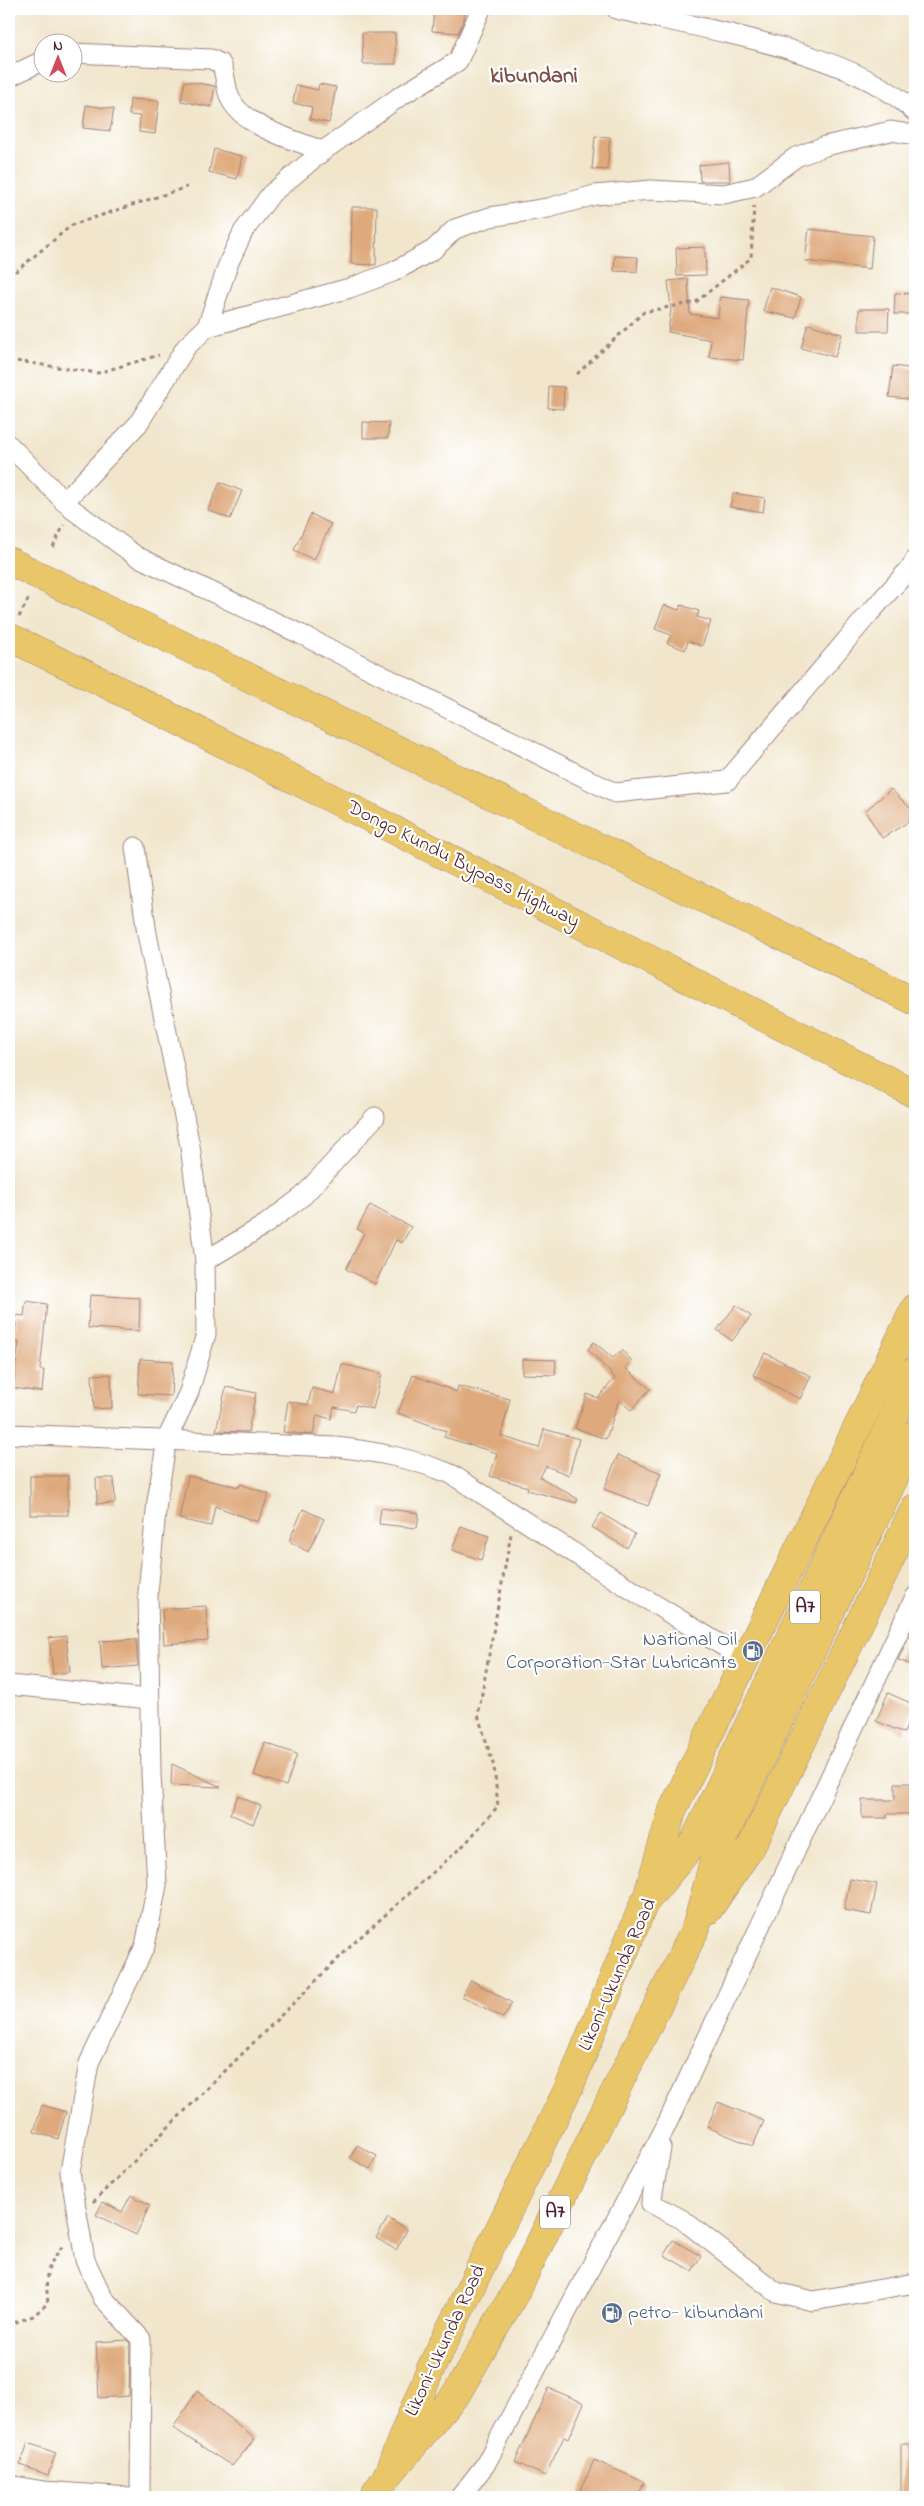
<svg xmlns="http://www.w3.org/2000/svg" width="924" height="2506" viewBox="0 0 924 2506" font-family="'Indie Flower',sans-serif">
<style>
.building{fill:#dea97b}
.lines{fill:none;stroke-linecap:round;stroke-linejoin:round}
.minor-casing{stroke:#9e827c;stroke-width:21}
.trunk-casing{stroke:#9e827c;stroke-width:29}
.path{stroke:#9e827c;stroke-width:3;stroke-dasharray:4 4;stroke-linecap:butt}
.minor{stroke:#fff;stroke-width:19}
.trunk{stroke:#e9c769;stroke-width:28}
.labels{text-anchor:middle;dominant-baseline:central;stroke-width:4.5;stroke-linejoin:round;paint-order:stroke}
.shield{fill:#fff;stroke:#80626b;stroke-width:1}
.shield-label{font-size:19px;font-weight:bold;fill:#4a1f2b}
.street-label{font-size:20px;fill:#4a1f2b;stroke:#fff}
.service-label{font-size:20px;fill:#4e5e75;stroke:#fff;text-anchor:end}
.quarter-label{font-size:22px;font-weight:bold;fill:#7e4f47;stroke:#fff}
</style>
<rect width="100%" height="100%" fill="#fff"/>
<filter id="ink" filterUnits="userSpaceOnUse"><feTurbulence type="fractalNoise" baseFrequency=".02" numOctaves="2"/><feDisplacementMap in="SourceGraphic" scale="10" xChannelSelector="R" yChannelSelector="G"/><feConvolveMatrix kernelMatrix="1 2 1 2 8 2 1 2 1" color-interpolation-filters="sRGB"/></filter>
<filter id="wash" filterUnits="userSpaceOnUse"><feTurbulence type="fractalNoise" baseFrequency=".0096" numOctaves="4" result="noise"/><feDisplacementMap in="SourceGraphic" scale="20" xChannelSelector="R" yChannelSelector="G"/><feGaussianBlur stdDeviation="1.12" result="paint"/><feColorMatrix in="noise" values="0 0 0 0 0 0 0 0 0 0 0 0 0 0 0 0 0 1.4 0 .05"/><feComposite in="paint" operator="in"/></filter>
<g filter="url(#wash)">
<rect width="100%" height="100%" fill="#f1e6cc"/>
<g id="blocks">
<g class="building">
<path d="M434,9H465L464,20L458,33L432,31Z"/>
<path d="M362,33H395L396,64H363Z"/>
<path d="M185,81L215,86L211,107L181,101Z"/>
<path d="M319,84L336,87L329,123L310,119L312,107L293,103L296,85L318,90Z"/>
<path d="M130,99L159,101L155,134L139,132L140,116L129,115Z"/>
<path d="M86,105L114,109L110,131L83,128Z"/>
<path d="M595,136L610,137L607,170L592,169Z"/>
<path d="M214,149L242,156L237,179L209,172Z"/>
<path d="M729,162L730,181H700L699,165Z"/>
<path d="M352,207H377L376,265L351,264Z"/>
<path d="M809,229L873,236L870,269L805,261Z"/>
<path d="M705,247L706,275L677,276L676,248Z"/>
<path d="M615,256L638,257L637,272L614,271Z"/>
<path d="M688,279L690,314L718,318L720,297L749,300L743,360L709,357L711,340L668,332L671,309L668,281Z"/>
<path d="M770,287L801,297L795,318L763,311Z"/>
<path d="M895,293L915,294V314H894Z"/>
<path d="M859,309H889L888,331H859Z"/>
<path d="M808,324L842,334L835,357L801,348Z"/>
<path d="M893,366L915,369V400L889,397Z"/>
<path d="M549,386L564,387L563,409L548,408Z"/>
<path d="M363,422L389,423L388,438H363Z"/>
<path d="M220,482L242,491L230,519L208,510Z"/>
<path d="M733,493L765,498L763,512L730,507Z"/>
<path d="M311,514L331,524L314,560L294,550Z"/>
<path d="M664,605L679,610L681,605L699,611L697,617L711,621L702,646L688,641L685,650L667,643L671,635L655,629Z"/>
<path d="M891,789L915,813V818L882,838L865,811Z"/>
<path d="M370,1205L411,1227L402,1243L396,1240L375,1284L346,1269L364,1233L357,1229Z"/>
<path d="M90,1295L140,1298L139,1331L88,1328Z"/>
<path d="M26,1301L47,1304L40,1370H44L42,1392L13,1388L19,1342H14L17,1315L24,1316Z"/>
<path d="M736,1305L751,1316L732,1341L717,1330Z"/>
<path d="M594,1342L613,1358L622,1350L632,1361L625,1368L650,1389L631,1410L619,1400L606,1439L575,1428L587,1394L598,1398L615,1378L588,1349Z"/>
<path d="M765,1353L811,1376L800,1399L753,1375Z"/>
<path d="M140,1359L173,1361L171,1396L138,1394Z"/>
<path d="M522,1359L556,1360L555,1375L522,1374Z"/>
<path d="M342,1364L382,1374L373,1409L356,1405L354,1411L334,1407L331,1419L317,1415L313,1435L283,1432L288,1401L308,1405L312,1388L335,1394Z"/>
<path d="M111,1374L112,1408L94,1409L92,1375Z"/>
<path d="M413,1375L457,1392L458,1386L510,1399L501,1436L539,1448L544,1429L579,1439L569,1475L546,1466L540,1477L578,1499L576,1503L527,1490L528,1487L490,1476L497,1453L444,1437L446,1431L398,1413Z"/>
<path d="M226,1387L256,1393L248,1432L216,1431Z"/>
<path d="M618,1455L661,1473L648,1506L604,1489Z"/>
<rect x="30" y="1476" width="38" height="39"/>
<path d="M188,1476L239,1487L240,1484L269,1494L258,1522L215,1506L211,1526L179,1519Z"/>
<path d="M96,1478H114L115,1503L97,1504Z"/>
<path d="M381,1508L419,1513L417,1528L379,1524Z"/>
<path d="M303,1509L324,1519L308,1552L289,1541Z"/>
<path d="M601,1513L635,1534L627,1548L592,1527Z"/>
<path d="M461,1526L489,1536L481,1560L452,1550Z"/>
<path d="M206,1606L208,1641L164,1644L162,1609Z"/>
<path d="M915,1623V1666L898,1660Z"/>
<path d="M66,1636L70,1672L53,1674L49,1638Z"/>
<path d="M136,1639L138,1666L102,1669L100,1641Z"/>
<path d="M888,1693L915,1705L904,1733L876,1721Z"/>
<path d="M265,1743L297,1754L286,1786L254,1775Z"/>
<path d="M172,1764L221,1787L171,1785Z"/>
<path d="M895,1783H915V1814H887V1818H862V1800H895Z"/>
<path d="M238,1796L261,1806L253,1824L230,1814Z"/>
<path d="M850,1879L877,1884L871,1915L844,1910Z"/>
<path d="M471,1980L512,2003L503,2018L462,1996Z"/>
<path d="M718,2102L764,2121L753,2146L707,2127Z"/>
<path d="M42,2105L66,2112L58,2139L34,2132Z"/>
<path d="M357,2145L377,2156L370,2169L350,2158Z"/>
<path d="M131,2195L150,2205L136,2235L96,2215L103,2202L122,2212Z"/>
<path d="M388,2218L407,2230L396,2250L376,2238Z"/>
<path d="M673,2240L701,2256L692,2271L664,2255Z"/>
<path d="M127,2340L130,2343L129,2396L99,2398L96,2342Z"/>
<path d="M549,2388L584,2403L568,2439L564,2437L545,2476L515,2462Z"/>
<path d="M197,2391L255,2439L232,2466L173,2428Z"/>
<path d="M28,2443L56,2453L48,2475L20,2465Z"/>
<rect x="901" y="2444" width="14" height="53"/>
<path d="M594,2460L644,2482L638,2497H578Z"/>
</g>
</g>
</g>
<g filter="url(#ink)">
<use href="#blocks" fill-opacity="0" stroke="#9e827c" stroke-width="1"/>
<g class="lines">
<g class="minor-casing">
<g id="minor">
<path d="M616,9C702,29 852,51 915,112"/>
<path d="M72,53L211,59L221,64C226,74 225,87 230,98C243,127 295,140 323,151"/>
<path d="M9,77L42,61"/>
<path d="M207,327L229,262L243,232L271,194L323,151L399,97L458,61L481,9"/>
<path d="M9,445L72,509L136,556L300,634L615,793L727,781L867,616L912,566L915,560"/>
<path d="M64,502L138,424L186,347L207,327L350,288L393,272L433,250L455,229L490,217L548,208L595,195L651,190L724,194L755,187L796,157L825,146L891,131L915,135"/>
<path d="M135,847L147,934L190,1146L205,1261L206,1334L189,1392L167,1439L157,1501L148,1592L151,1774L157,1885L145,1946L89,2063L70,2172L85,2260L103,2298L141,2339L140,2497"/>
<path d="M205,1261L266,1224L303,1196L375,1117"/>
<path d="M9,1434L336,1447C378,1452 411,1458 451,1474L638,1594L746,1660"/>
<path d="M9,1685L149,1699"/>
<path d="M661,2148L651,2203L683,2220L776,2292L813,2301L915,2283"/>
<path d="M9,2485L44,2491L129,2497"/>
<path d="M460,2497L485,2465L664,2130L915,1597"/>
</g>
</g>
<g class="trunk-casing">
<g id="trunk">
<path d="M9,561L915,1001"/>
<path d="M9,637L96,679L915,1094"/>
<path d="M649,1890L673,1809L915,1308"/>
<path d="M708,1910L752,1845L915,1508"/>
<path d="M386,2478L430,2370L571,2083L644,1903L694,1842L915,1371"/>
<path d="M373,2497L386,2478L457,2393L516,2291L696,1928L716,1853L915,1434"/>
</g>
</g>
<g class="path">
<path d="M9,277L72,225L187,187"/>
<path d="M9,360L98,373L159,355"/>
<path d="M577,374L644,312L696,302L751,258L754,206"/>
<path d="M53,547L64,525"/>
<path d="M19,617L30,596"/>
<path d="M93,2202L356,1941L466,1843L498,1806L494,1767L478,1715L511,1534"/>
<path d="M9,2328L16,2322L33,2316L48,2303C45,2271 45,2270 64,2244"/>
</g>
<use href="#minor" class="minor"/>
<use href="#trunk" class="trunk"/>
</g>
</g>
<defs>
<g id="fuel-disc" transform="scale(1.125)"><circle r="9.5" fill="#5c6f8a" stroke="#fff"/><path d="M-5.5-6h7V0h2V4h1.3V-2.5L3-4.5l.8-.8L6-3V5H2.5V1h-1V6h-7ZM-4.2-4.7v3.2H.2V-4.7Z" fill="#fff"/></g>
</defs>
<g fill-rule="evenodd">
<use href="#fuel-disc" x="753" y="1651"/>
<use href="#fuel-disc" x="612" y="2313"/>
</g>
<g class="labels">
<g class="shield">
<rect x="790" y="1590.5" width="30" height="33" rx="4"/>
<rect x="540" y="2195.5" width="30" height="33" rx="4"/>
</g>
<g class="shield-label">
<text x="805" y="1607">A7</text>
<text x="555" y="2212">A7</text>
</g>
<g class="street-label">
<text transform="translate(463 865) rotate(27)">Dongo Kundu Bypass Highway</text>
<text transform="translate(618 1975) rotate(-66)">Likoni-Ukunda Road</text>
<text transform="translate(446 2341) rotate(-65)">Likoni-Ukunda Road</text>
</g>
<g class="service-label">
<text x="737" y="1640">National Oil<tspan x="737" dy="23">Corporation-Star Lubricants</tspan></text>
<text x="628" y="2313" text-anchor="start">petro- kibundani</text>
</g>
<g class="quarter-label">
<text x="534" y="77">kibundani</text>
</g>
</g>
<rect width="924" height="2506" fill="none" stroke="#fff" stroke-width="30"/>
<g transform="translate(58 58)"><circle r="24" fill="#ffffff" stroke="#b7a5aa"/>
<path d="M0-4L9 19L0 12L-9 19Z" fill="#d1495b"/>
<text y="-8" font-size="14" font-weight="bold" text-anchor="middle" fill="#4a1f2b">N</text>
</g>
</svg>
